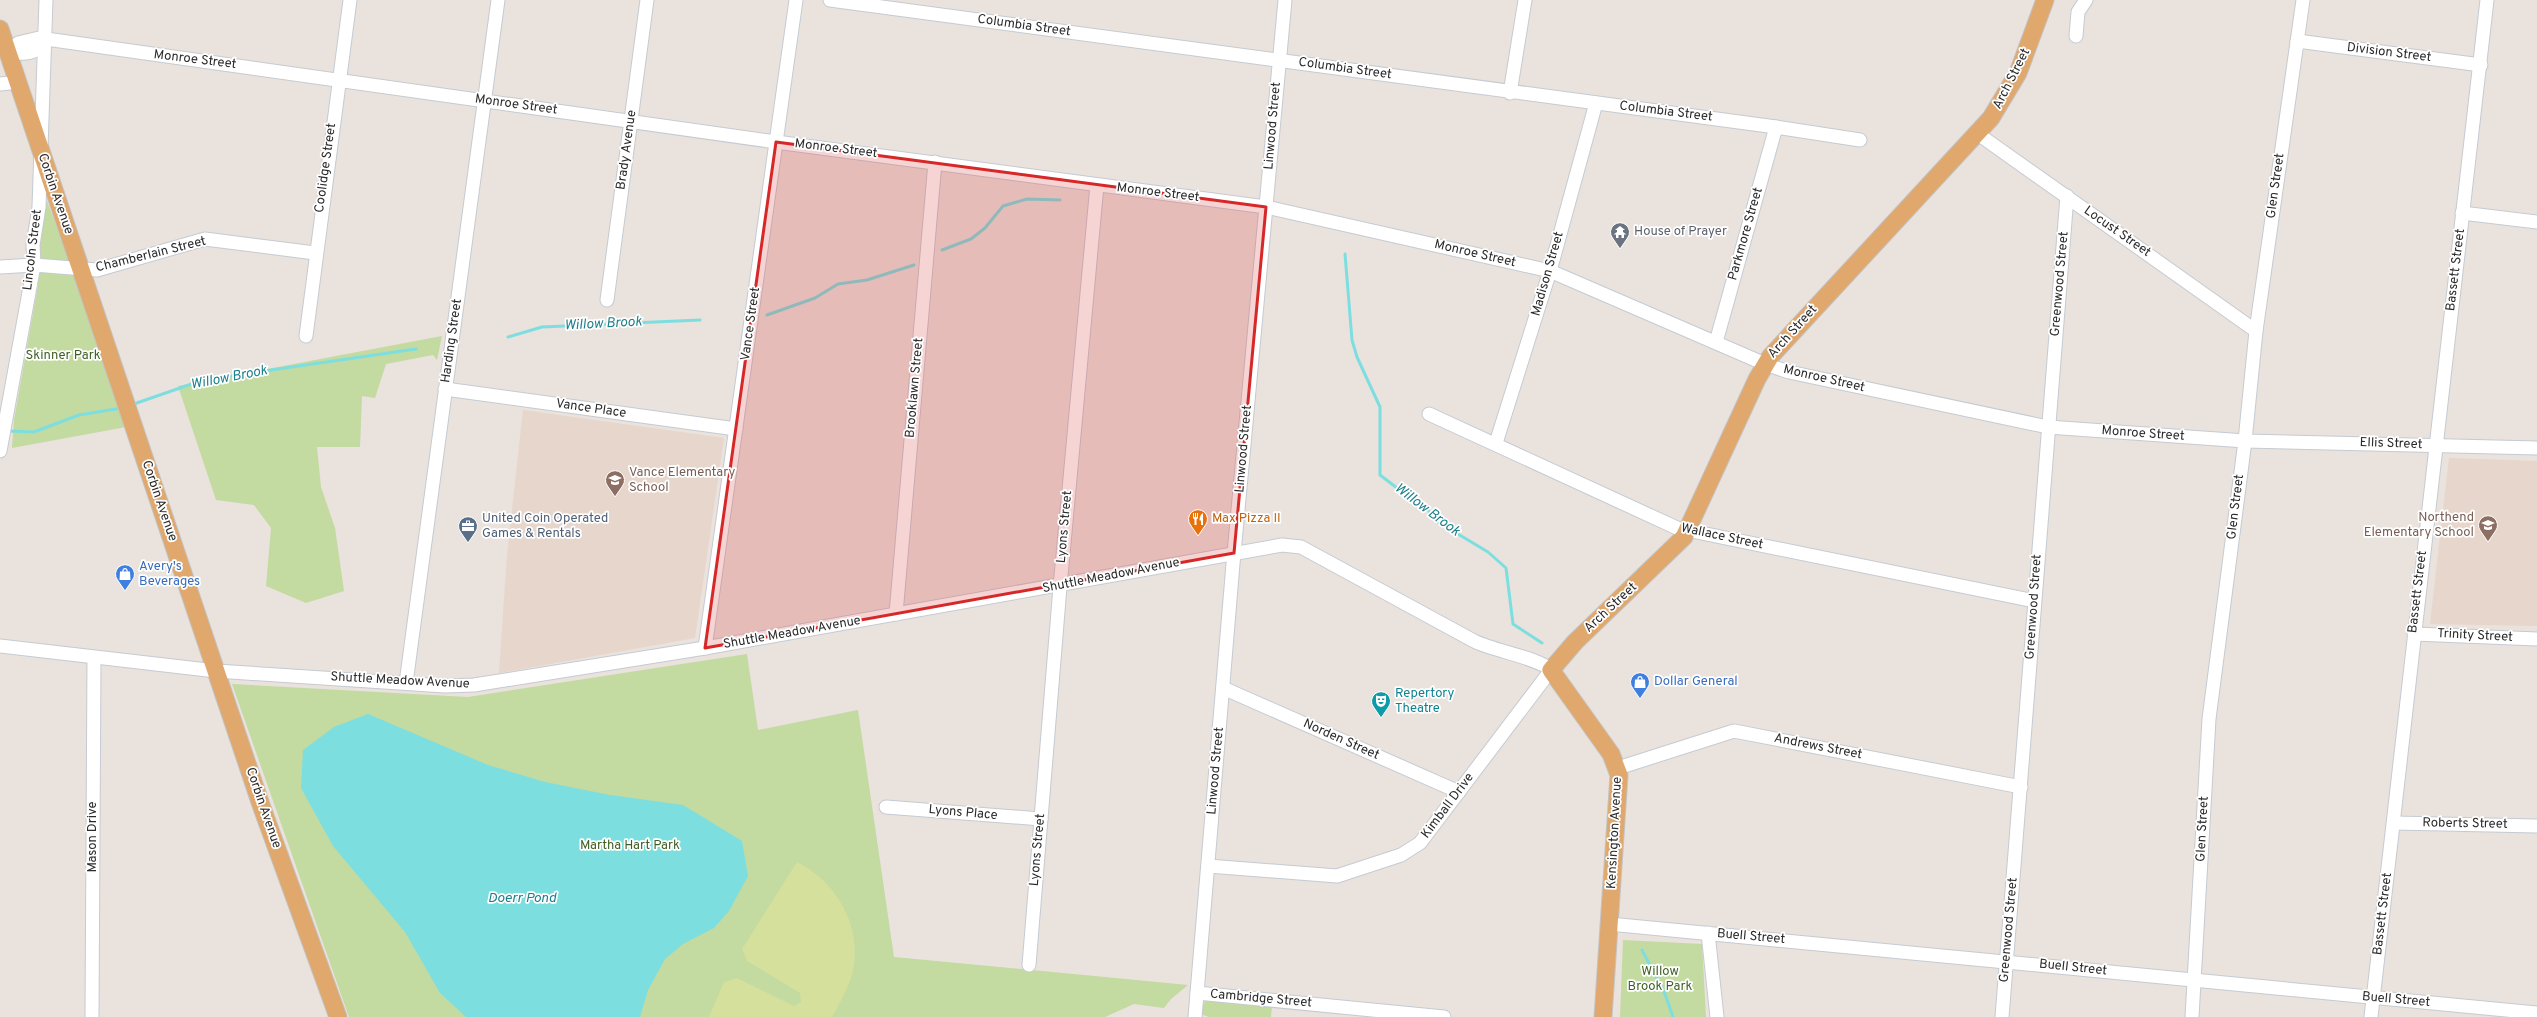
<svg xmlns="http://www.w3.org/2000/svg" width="2537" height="1017" viewBox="0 0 2537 1017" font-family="Overpass,sans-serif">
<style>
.education{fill:#e6d6cc}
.green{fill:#c3daa0}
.pitch{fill:#d5e09d}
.water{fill:#7ddee0}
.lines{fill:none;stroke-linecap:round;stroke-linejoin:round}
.stream{stroke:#7ddee0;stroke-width:3}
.minor-casing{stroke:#c5cbd2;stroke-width:15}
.major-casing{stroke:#c3c3c3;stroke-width:19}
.minor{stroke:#fff;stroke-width:13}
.major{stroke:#e0a86d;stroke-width:17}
.marked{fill:#d62828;fill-opacity:0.2;stroke:#d62828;stroke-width:3;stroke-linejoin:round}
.labels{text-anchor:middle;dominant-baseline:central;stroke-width:3.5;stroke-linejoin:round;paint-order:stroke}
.street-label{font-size:13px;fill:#2a2a2a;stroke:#fff}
.worship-label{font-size:13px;fill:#5b616d;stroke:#fff;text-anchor:start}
.park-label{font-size:13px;fill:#3e5e22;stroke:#fff}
.education-label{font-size:13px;fill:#785e54;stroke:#fff;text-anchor:start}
.service-label{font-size:13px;fill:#4e5e75;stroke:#fff;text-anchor:start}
.food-label{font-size:13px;fill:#c56008;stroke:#fff;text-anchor:start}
.shop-label{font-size:13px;fill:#366cbe;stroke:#fff;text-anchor:start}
.culture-label{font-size:13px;fill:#0d838f;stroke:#fff;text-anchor:start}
.water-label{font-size:14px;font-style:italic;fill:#1d808a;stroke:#fff}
</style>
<rect width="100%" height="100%" fill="#eae2dd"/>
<g class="education">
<path d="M523,410L724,438L695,638L499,673L507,556Z"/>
<path d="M2449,458L2537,461V626L2430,624Z"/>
</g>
<g class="green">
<path d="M47,201L79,286L126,427L12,448L14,420L38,285L36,250L44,205Z"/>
<path d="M442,336L437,360L433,355L386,364L375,398L362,396L360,447H317L321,487L335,528L344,591L306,603L266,586L271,528L254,505L216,500L178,386Z"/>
<path d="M747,654L758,730L858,710L894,957L1188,985L1171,999L1164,1008L1134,1004L1105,1017H349L232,684L468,697Z"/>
<path d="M1623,940L1702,944L1706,1017H1620Z"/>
<path d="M1205,1000L1272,1006L1271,1017H1209L1200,1014Z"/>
</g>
<path class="pitch" d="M797,862C839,883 865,931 851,978C846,992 839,1005 832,1017H709L724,982L737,978L794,1006L801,1002L800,993L747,961L742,949Z"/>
<path class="water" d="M368,714L488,765L545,782L610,795L683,805L742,841L748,876L729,911L714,928L683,944L665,959L648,990L640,1017H466L440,993L405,932L333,846L301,788L303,750L334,727Z"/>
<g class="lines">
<g class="stream">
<path d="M942,250L971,239L985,228L1003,206L1027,199L1060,200"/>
<path d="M1345,254L1352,340L1357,357L1380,407V475L1401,491L1422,503L1438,522L1488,552L1506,568L1513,624L1542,643"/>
<path d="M767,315L815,298L838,284L867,280L914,265"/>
<path d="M508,337L542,327L700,320"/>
<path d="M131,405L203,380L416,349"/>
<path d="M8,431L34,432L79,415L122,408"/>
<path d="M1642,950L1665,994L1673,1017"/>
</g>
<g class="minor-casing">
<g id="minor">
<path d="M830,0L1776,127L1860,140"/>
<path d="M2076,36L2078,12L2086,0"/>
<path d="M46,41C36,54 25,55 9,52L18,43L39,38L776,142L1266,207L1550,271L1765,364L1789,372L2048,427L2245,441L2537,448"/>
<path d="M2297,41L2481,65"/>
<path d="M0,84L19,82"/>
<path d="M1510,93L1525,0"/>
<path d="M1978,134L2256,331"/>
<path d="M2462,213L2537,222"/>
<path d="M0,267L34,265L97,270L205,239L315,253"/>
<path d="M607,300L647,0"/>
<path d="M306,336L350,0"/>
<path d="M1716,342L1776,127"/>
<path d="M445,389L736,429"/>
<path d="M1429,414L1677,528L2034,601"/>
<path d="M1496,443L1550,271L1596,103"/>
<path d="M0,451L34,265L33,245L39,207L46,0"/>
<path d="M896,614L935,162"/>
<path d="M2414,634L2537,639"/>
<path d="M0,646L216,671L445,686L474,685L705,648L1282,545L1301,547L1474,641C1494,651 1539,658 1551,670L1420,843L1401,855L1337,876L1208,866"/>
<path d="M705,648L796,0"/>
<path d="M406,683L498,0"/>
<path d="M1223,688L1459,792"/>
<path d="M1618,768L1734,731L2021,787"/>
<path d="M886,807L1041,819"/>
<path d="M2394,823L2537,826"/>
<path d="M1609,924C1919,951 2228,986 2537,1013"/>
<path d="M1708,933L1717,1017"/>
<path d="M1029,965L1060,587L1097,185"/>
<path d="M1197,993L1444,1017"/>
<path d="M92,1017L94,658"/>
<path d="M1195,1017L1233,564L1285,0"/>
<path d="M2002,1017L2067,196"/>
<path d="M2192,1017L2209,719L2245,441L2256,331L2303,0"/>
<path d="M2371,1017L2487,0"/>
</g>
</g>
<g class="major-casing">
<g id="major">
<path d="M0,29L261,805L338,1017"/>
<path d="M1603,1017L1619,775L1611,754L1551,670L1575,642L1684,537L1757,379L1770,357L1991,118L2018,73L2045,0"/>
</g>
</g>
<use href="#minor" class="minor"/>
<use href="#major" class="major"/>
</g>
<path class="marked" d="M776,142L1266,207L1234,553L705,648Z"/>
<defs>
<g id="temple-pin" transform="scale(1)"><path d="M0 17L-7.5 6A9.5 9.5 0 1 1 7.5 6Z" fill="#6b7280" stroke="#fff"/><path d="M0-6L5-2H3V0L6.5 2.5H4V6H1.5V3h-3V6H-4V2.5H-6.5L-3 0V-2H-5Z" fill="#fff"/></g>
<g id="school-pin" transform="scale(1)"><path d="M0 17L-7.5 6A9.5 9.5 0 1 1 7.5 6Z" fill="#8d6e63" stroke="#fff"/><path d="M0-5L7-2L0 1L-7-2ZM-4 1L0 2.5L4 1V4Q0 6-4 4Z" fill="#fff"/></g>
<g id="restaurant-pin" transform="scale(1)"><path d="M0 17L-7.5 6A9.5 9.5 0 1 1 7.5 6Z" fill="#e8710a" stroke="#fff"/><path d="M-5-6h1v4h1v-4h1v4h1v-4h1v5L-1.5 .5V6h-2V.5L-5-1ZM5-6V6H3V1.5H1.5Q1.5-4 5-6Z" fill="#fff"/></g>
<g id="office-pin" transform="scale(1)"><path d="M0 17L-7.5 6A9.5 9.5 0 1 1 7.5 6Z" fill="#5c6f8a" stroke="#fff"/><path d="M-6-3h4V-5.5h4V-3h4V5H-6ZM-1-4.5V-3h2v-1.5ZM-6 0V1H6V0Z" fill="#fff"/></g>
<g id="shop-pin" transform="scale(1)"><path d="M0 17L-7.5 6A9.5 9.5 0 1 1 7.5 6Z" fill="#3f7fe0" stroke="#fff"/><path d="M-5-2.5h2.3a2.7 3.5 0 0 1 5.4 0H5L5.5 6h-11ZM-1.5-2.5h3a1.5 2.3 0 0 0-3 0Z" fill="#fff"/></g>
<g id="theatre-pin" transform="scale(1)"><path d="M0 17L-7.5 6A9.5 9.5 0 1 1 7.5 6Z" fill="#0f9aa8" stroke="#fff"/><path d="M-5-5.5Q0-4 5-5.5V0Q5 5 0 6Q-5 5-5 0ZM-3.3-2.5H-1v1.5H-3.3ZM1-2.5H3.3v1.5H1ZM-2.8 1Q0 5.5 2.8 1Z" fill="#fff"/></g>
</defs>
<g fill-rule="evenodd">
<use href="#temple-pin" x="1620" y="232"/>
<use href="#school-pin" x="615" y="480"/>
<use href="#restaurant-pin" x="1198" y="519"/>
<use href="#school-pin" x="2488" y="525"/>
<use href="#office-pin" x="468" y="526"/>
<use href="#shop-pin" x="125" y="574"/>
<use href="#shop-pin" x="1640" y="682"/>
<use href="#theatre-pin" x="1381" y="701"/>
</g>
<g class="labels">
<g class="street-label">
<text transform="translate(1024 26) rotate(8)">Columbia Street</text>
<text transform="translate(2389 53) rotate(7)">Division Street</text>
<text transform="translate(195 60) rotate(7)">Monroe Street</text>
<text transform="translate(1345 69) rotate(8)">Columbia Street</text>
<text transform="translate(2012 79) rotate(-63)">Arch Street</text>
<text transform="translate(516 105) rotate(8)">Monroe Street</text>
<text transform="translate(1666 112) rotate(7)">Columbia Street</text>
<text transform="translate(1273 126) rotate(-85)">Linwood Street</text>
<text transform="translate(836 149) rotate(7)">Monroe Street</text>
<text transform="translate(627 150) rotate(-82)">Brady Avenue</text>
<text transform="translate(326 168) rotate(-82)">Coolidge Street</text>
<text transform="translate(2276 186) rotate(-82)">Glen Street</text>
<text transform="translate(1158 193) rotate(7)">Monroe Street</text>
<text transform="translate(55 194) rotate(71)">Corbin Avenue</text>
<text transform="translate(2117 232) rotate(35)">Locust Street</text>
<text transform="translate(1746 234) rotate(-74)">Parkmore Street</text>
<text transform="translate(33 250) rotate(-83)">Lincoln Street</text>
<text transform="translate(1475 254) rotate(13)">Monroe Street</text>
<text transform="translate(151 255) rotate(-14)">Chamberlain Street</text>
<text transform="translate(2456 270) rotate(-83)">Bassett Street</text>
<text transform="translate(1548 274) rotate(-74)">Madison Street</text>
<text transform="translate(2060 284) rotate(-85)">Greenwood Street</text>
<text transform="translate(751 324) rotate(-82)">Vance Street</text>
<text transform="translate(1793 332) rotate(-48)">Arch Street</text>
<text transform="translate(452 341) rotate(-82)">Harding Street</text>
<text transform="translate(1824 379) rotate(13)">Monroe Street</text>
<text transform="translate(915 388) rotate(-85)">Brooklawn Street</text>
<text transform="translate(591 409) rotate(8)">Vance Place</text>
<text transform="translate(2143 434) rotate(4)">Monroe Street</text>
<text transform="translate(2391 444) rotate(2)">Ellis Street</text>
<text transform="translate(1244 449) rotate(-85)">Linwood Street</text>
<text transform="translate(159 501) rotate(71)">Corbin Avenue</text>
<text transform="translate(2236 507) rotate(-83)">Glen Street</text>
<text transform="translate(1065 527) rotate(-85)">Lyons Street</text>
<text transform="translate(1722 537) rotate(12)">Wallace Street</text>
<text transform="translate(1111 576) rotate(-11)">Shuttle Meadow Avenue</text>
<text transform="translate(2418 592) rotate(-83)">Bassett Street</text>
<text transform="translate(2034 607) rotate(-86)">Greenwood Street</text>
<text transform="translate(1611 608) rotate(-43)">Arch Street</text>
<text transform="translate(792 633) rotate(-10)">Shuttle Meadow Avenue</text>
<text transform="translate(2475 636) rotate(3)">Trinity Street</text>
<text transform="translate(400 681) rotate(3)">Shuttle Meadow Avenue</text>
<text transform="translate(1341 740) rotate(24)">Norden Street</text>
<text transform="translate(1818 747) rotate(11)">Andrews Street</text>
<text transform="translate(1216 771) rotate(-85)">Linwood Street</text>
<text transform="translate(1448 806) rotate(-53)">Kimball Drive</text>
<text transform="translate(263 808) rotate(71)">Corbin Avenue</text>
<text transform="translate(963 813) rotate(5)">Lyons Place</text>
<text transform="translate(2465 824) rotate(1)">Roberts Street</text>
<text transform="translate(2203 829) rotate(-87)">Glen Street</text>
<text transform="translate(1615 833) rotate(-87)">Kensington Avenue</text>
<text transform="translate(93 837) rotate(-90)">Mason Drive</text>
<text transform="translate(1038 850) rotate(-85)">Lyons Street</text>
<text transform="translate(2383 914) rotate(-83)">Bassett Street</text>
<text transform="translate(2009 930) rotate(-85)">Greenwood Street</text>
<text transform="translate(1751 937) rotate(5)">Buell Street</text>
<text transform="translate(2073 968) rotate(6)">Buell Street</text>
<text transform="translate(1261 999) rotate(5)">Cambridge Street</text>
<text transform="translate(2396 1000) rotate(5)">Buell Street</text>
</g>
<g class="worship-label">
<text x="1634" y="232">House of Prayer</text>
</g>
<g class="park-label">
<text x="63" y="356">Skinner Park</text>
<text x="630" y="846">Martha Hart Park</text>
<text x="1660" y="972">Willow<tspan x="1660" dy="15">Brook Park</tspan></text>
</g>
<g class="education-label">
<text x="629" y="473">Vance Elementary<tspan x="629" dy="15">School</tspan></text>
<text x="2474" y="518" text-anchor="end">Northend<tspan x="2474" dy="15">Elementary School</tspan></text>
</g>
<g class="service-label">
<text x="482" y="519">United Coin Operated<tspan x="482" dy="15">Games &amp; Rentals</tspan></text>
</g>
<g class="food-label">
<text x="1212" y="519">Max Pizza II</text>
</g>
<g class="shop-label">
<text x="139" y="567">Avery's<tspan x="139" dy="15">Beverages</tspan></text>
<text x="1654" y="682">Dollar General</text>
</g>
<g class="culture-label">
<text x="1395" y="694">Repertory<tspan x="1395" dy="15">Theatre</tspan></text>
</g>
<g class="water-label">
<text transform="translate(603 324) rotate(-3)">Willow Brook</text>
<text transform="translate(229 378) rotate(-11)">Willow Brook</text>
<text transform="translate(1427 510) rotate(37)">Willow Brook</text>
<text x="522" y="898">Doerr Pond</text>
</g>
</g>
</svg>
